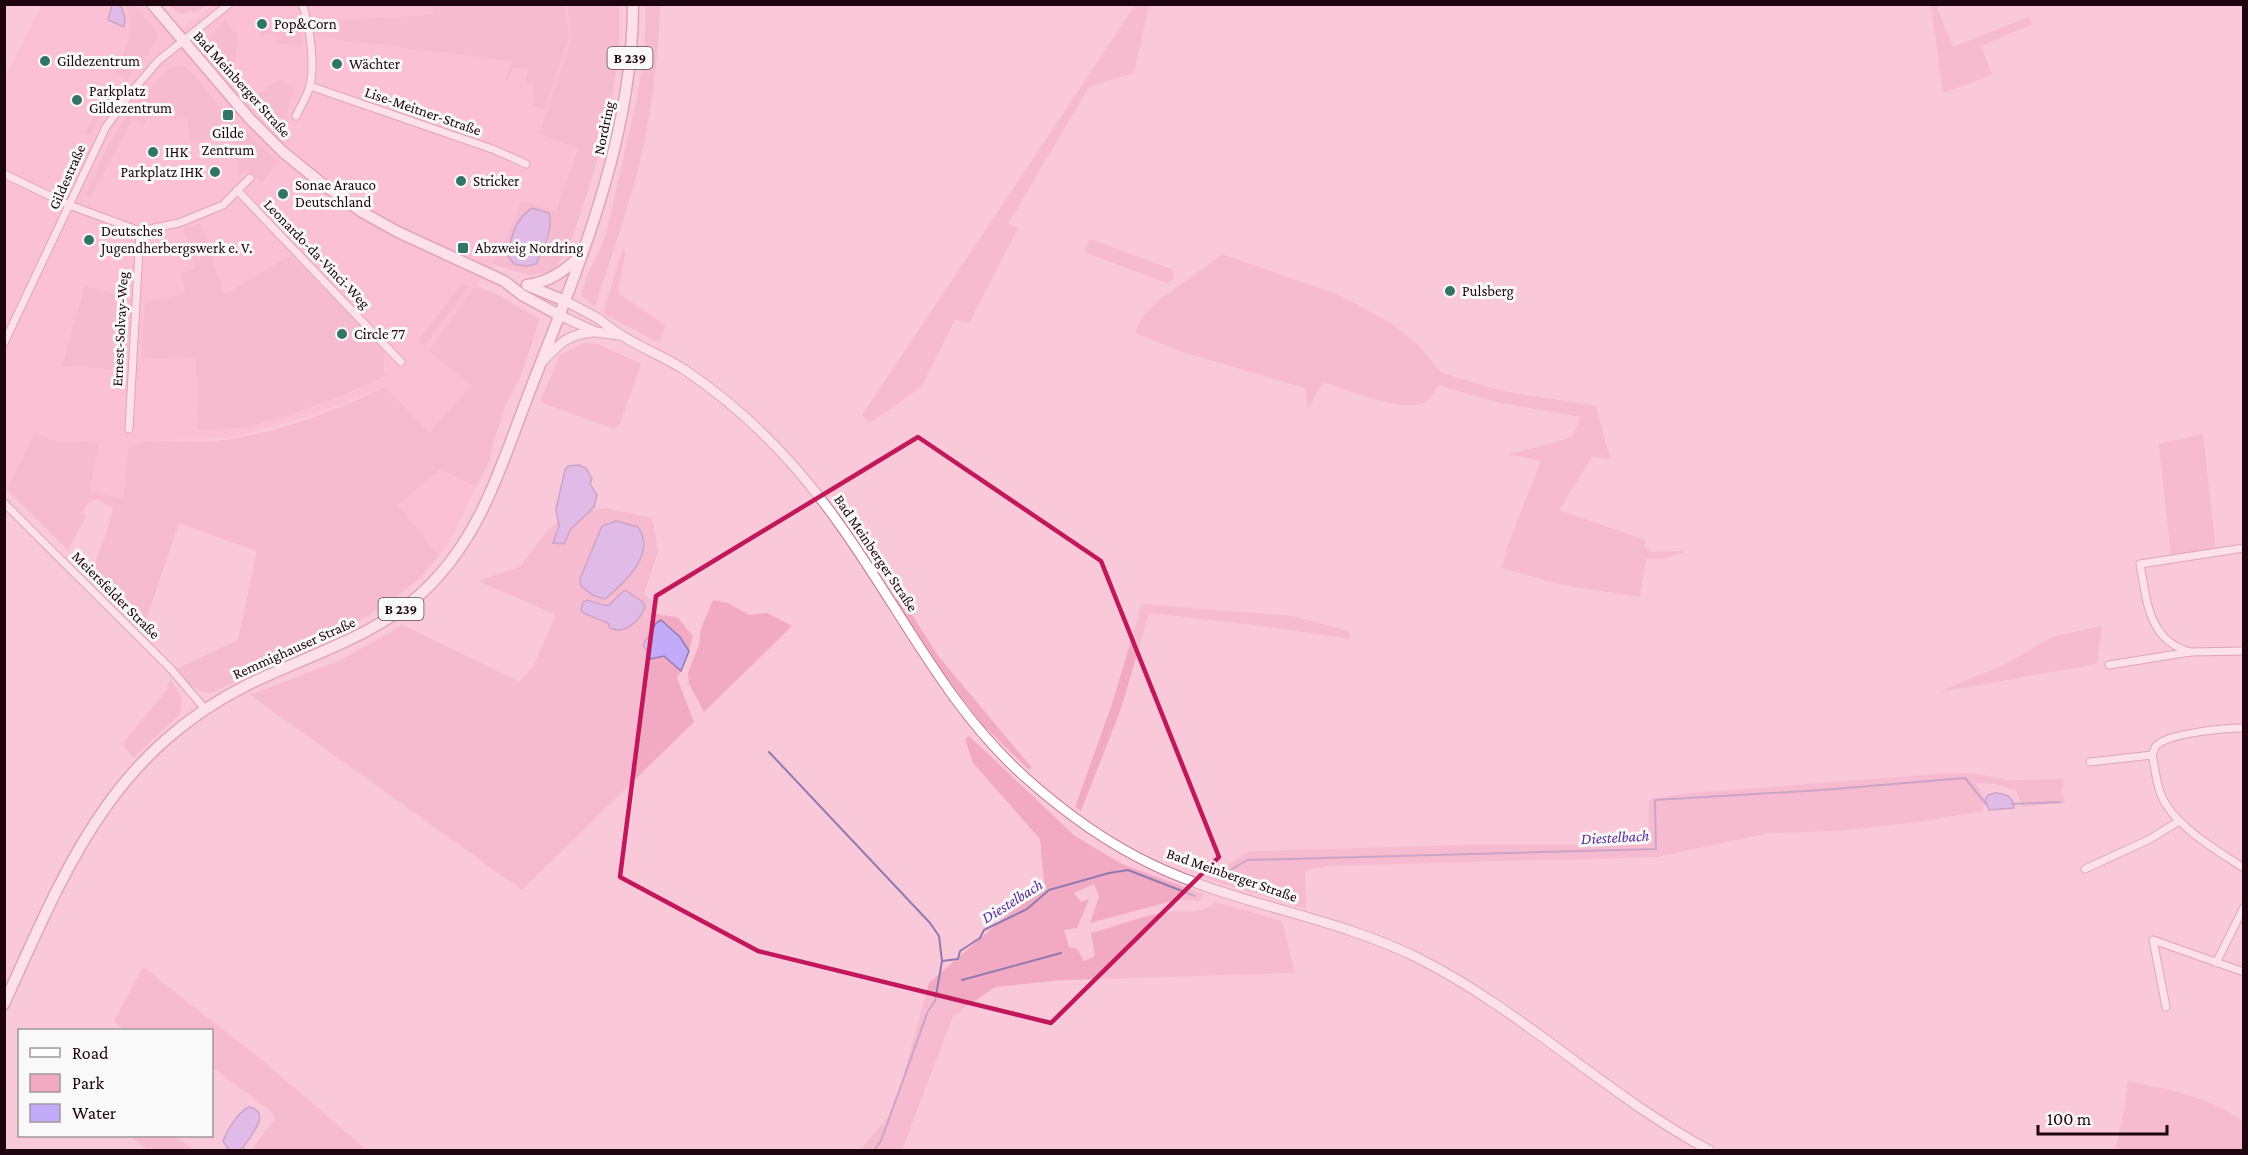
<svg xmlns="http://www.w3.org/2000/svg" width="2248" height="1155" viewBox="0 0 2248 1155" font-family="'Crimson Pro',serif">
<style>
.built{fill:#fdb7cf;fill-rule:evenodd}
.green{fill:#f1aac2;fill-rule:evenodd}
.water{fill:#c2acf9;stroke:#907ab2;stroke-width:1.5}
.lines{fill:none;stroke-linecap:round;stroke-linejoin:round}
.stream{stroke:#907ab2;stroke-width:2}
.minor-casing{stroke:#c27892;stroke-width:9}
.tertiary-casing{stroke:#c27892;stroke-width:11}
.secondary-casing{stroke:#c27892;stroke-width:13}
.primary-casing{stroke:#c27892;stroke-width:13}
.minor{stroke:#fff;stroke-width:7}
.tertiary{stroke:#fff;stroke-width:9}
.secondary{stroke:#fff;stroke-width:10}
.primary{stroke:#fff;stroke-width:10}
.marked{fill:none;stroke:#c2185b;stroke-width:4.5;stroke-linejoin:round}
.poi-dot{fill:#327567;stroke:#f9f9f9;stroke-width:2}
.labels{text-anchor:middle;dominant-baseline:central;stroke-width:6;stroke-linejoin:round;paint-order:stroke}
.shield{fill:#f9f9f9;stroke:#5f4e54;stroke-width:1.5}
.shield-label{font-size:14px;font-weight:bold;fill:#1d040e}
.poi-label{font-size:15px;fill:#1d040e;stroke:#f9f9f9;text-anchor:start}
.street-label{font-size:15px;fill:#1d040e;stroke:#f9f9f9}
.water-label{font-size:16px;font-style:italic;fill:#5a2e9c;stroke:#f9f9f9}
</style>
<rect width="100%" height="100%" fill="#fac9d9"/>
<g class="built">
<path d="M41,5H141L172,35L213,5H432L434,23L567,24L564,5H566L572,39L539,134L578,147L556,211L521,200L510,230L492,264L430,351L471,386L429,432L385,387L315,414L234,437L150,441L132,446L123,499L90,491L99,442L52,440L34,434L7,490L4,488V79ZM132,28L156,40L126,80L113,73ZM238,37L234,68L258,96L207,49ZM172,68L192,72L216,103L242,129L232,136L191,143L187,117L170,119L169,113L149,116L144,124L132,119L89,199L86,193L111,137L141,97ZM109,83L120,89L90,135L86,134ZM186,294L238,428L198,430L197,358L141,359L145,302ZM384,351L386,376L307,407Z"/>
<path d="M440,469L476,487L449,543L439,556L398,505Z"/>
</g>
<g class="green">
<path d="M126,5H134L156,30L158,35L149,52L127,80L113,73C125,46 137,35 126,5Z"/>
<path d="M169,5H206L195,13L192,11C181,15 177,14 169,5Z"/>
<path d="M432,5H564L569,36L544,110L532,104L535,85L525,82L529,69L513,67L508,81L505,80L512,61L316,37L313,21L432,15L433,19Z"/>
<path d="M567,5H619C619,23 620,42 618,59C611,111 599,161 581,210C574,233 568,254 552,272L529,275L492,264L510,230L521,200L556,211L578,148L539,134L572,39Z"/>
<path d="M645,5H660C659,60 650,127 635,181C623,223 608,265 595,307L582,296C583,275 599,257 605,236C612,213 616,188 622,164C634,112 648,59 645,5Z"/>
<path d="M1135,5H1149L1134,73L1089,87L1008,224L1018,228L969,323L955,320L921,387L870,423L862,415Z"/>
<path d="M1931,5H1936L1953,47L2029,17L2032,24L1981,46L1992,75L1943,93Z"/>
<path d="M299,17L303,45L297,47L276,43L277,37L265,33L262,40L259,34L268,29L271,33Z"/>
<path d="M225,20L238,37L234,68L257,96L279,80L295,86L287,115L291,119L279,133L209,54C204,39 216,30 225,20Z"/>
<path d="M177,66H183L192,72L216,103L278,161L262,182L246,170L239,176L232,136L191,143L187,117L170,119L169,113L149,116L144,124L132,120L89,200L86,193C105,150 118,120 152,86C159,78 167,69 177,66Z"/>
<path d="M109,83L120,88L90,135L85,134Z"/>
<path d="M201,223L224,295L291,255L385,351L384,369L386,376C339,397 290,417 240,428C227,430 212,430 198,430L196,358L141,359L145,302L186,294L181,273L195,269L184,229Z"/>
<path d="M1090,239L1171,269L1174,274L1173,279L1167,283L1084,252Z"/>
<path d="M623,248L625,253L618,293L665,325L659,343L603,313Z"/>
<path d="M1221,254L1337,294L1394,325L1419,346L1442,373L1502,391L1596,406L1610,459L1592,457L1559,510L1645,540L1644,547L1651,552L1687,551L1663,559H1646L1640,597L1563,585L1502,568L1508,544L1541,461L1508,454L1550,444L1572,437L1581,417L1495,402L1439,385C1435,389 1432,396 1428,400C1409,417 1346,389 1323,382L1309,408L1307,407L1305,388L1182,352L1135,333L1143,316L1161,298L1215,260Z"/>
<path d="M462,284L469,287L426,344H420L418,340Z"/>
<path d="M85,286L131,299L126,370L62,366Z"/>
<path d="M475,286L494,293L540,319L519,380L505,406L492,446L490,460L476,487L440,469L398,505L439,556L416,582L370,615L214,692C194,694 188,682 176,669L238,640L257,551L179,523L142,631L89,579L106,534L113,508L97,499L88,502L82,513L86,516L68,550L7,490L34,433L52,440L99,442L90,491L123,499L129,446C137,445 143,442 151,441C176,440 201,444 225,440C279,432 336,411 385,387L429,432L471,386L429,351Z"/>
<path d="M584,343L598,344L641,364L619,426L614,429L540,402L560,355Z"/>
<path d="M2203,434L2216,551L2171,557L2159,444Z"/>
<path d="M606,508L652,518L658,551L644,594L653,601V611L660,615L677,617L693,636L689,651L680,637L661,620C646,630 648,643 651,658L664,656L681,671L677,678L694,722L522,890L250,695L341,660L403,625L519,682L533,667L556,615L478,581L520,567L547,531L559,521L553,543L564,544L571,529L590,511ZM599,531L644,546C640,565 629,575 616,589L580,579ZM637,597L645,607L632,626L626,628L583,614L592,601C602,608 605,607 615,601C621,597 630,598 637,597Z"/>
<path d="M900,596L939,657L1032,768L1028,769L982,724L944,674L895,600Z"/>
<path d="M713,600L728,603L749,615L767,613L792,626L704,712L689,684L688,672L699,645L701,629Z"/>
<path d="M1142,604L1292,616L1349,631L1350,639L1254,625L1149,613L1121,709L1081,811L1075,807L1112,704Z"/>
<path d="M2102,626L2097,664L1939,692L2004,665L2052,637Z"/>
<path d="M170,679L182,698L180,714L133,758L122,744L166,691Z"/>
<path d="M969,736L1075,836L1122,864L1203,894L1201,901L1176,900L1090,923L1099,897L1094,884L1074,893L1081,902L1089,899L1077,928L1064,930L1069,947L1077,949L1084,961L1095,956L1091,933C1115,927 1145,914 1170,912C1185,911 1204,914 1216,902L1282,921L1295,973L1063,980L995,987L953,1016L902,1150H860L894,1110L929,983L1044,883L1040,839L973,763L965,739Z"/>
<path d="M1949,773L1978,774L2007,780L2064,779L2062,792L2065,803L2022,807L2016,790L1996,784L1975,783L1984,796L1983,811L1917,822L1838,831L1769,833L1657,857L1330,866L1305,870L1306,909L1204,878L1250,851L1471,845H1648L1649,800L1679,794Z"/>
<path d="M143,967L263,1061L367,1150H251L274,1120V1114L212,1067V1030H124L114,1021Z"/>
<path d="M2128,1081C2169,1090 2210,1096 2243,1122V1150H2115L2124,1111Z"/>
<path d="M130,1136H175L194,1150H148Z"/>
</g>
<g class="water">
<path d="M112,5L121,6L125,18L124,27L108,20Z"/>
<path d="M532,208L549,213C554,230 543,248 536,264L526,266L514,264L508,256C510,239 516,218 532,208Z"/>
<path d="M579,465L586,468L592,479L590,484L597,495L594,507L571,529L564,544L553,543L559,526L556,509L565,470L568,466Z"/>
<path d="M616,521L638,527C657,554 625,582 605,599L594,596L581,586L580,579L602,526Z"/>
<path d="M625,590L643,602L645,607C639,621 626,635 610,628L608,623L583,613L581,610L583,602L588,600C616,610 604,606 625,590Z"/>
<path d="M661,620L680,637L689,651L681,671L664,656L651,659L643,645L656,623Z"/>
<path d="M1995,793C2005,794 2014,796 2014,808L1989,810L1985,800L1988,795Z"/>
<path d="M249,1107C273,1112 250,1136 243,1148L240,1150H229L223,1141C227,1130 238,1112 249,1107Z"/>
</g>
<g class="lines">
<g class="stream">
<path d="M769,752L930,923L939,936L942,961"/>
<path d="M2012,804L2060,802"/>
<path d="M1221,876L1247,860L1656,849L1655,800L1822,790L1965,778L1986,804"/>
<path d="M962,980L1061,953"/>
<path d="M874,1150L881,1141L928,1011L935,1001L942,961L958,959L960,951L980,938L984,930L1027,909L1049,890L1109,873L1128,870L1195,896"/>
</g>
<g class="minor-casing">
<g id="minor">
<path d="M310,86L495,150L526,164"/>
<path d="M296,116C301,106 308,95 310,85C315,64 310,24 302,4"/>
<path d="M4,174L69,205L140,231L179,223L223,205L250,178"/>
<path d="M237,190L401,362"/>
<path d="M4,343L106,127L135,88L158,61L229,4"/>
<path d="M129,429L140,231"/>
<path d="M4,503L170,668L205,709"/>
<path d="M2190,652C2148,640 2147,601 2140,564L2244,548"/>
<path d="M2109,665L2190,652L2244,651"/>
<path d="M2152,755C2155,767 2156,781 2160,792C2171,824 2216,850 2244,868"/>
<path d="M2090,762L2152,755C2154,752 2154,748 2156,746C2168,733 2226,728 2244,728"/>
<path d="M2085,869L2150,839L2179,821"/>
<path d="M2216,963L2244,907"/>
<path d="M2166,1007L2153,940L2244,972"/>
</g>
</g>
<g class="tertiary-casing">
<g id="tertiary">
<path d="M565,301C575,306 587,312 597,318C605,323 612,330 621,335C641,348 665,357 685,370C746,411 798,465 840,525C901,610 947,708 1026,778C1064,812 1107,843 1153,865C1237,905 1332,916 1416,957C1521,1009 1606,1095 1709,1150"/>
<path d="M559,315L596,332L619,335"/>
<path d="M543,361C560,343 568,334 594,332"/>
</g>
</g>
<g class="secondary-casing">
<g id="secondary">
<path d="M152,4L250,119L283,152L320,182L362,212L398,232L504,281L522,295L559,315"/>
<path d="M527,285C550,282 566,270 582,254"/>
<path d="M529,286L565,301"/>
</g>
</g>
<g class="primary-casing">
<path id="primary" d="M4,1004C65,870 109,754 249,684C308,655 375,637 424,591C483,535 502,462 531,388C579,265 633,139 633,4"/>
</g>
<use href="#minor" class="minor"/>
<use href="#tertiary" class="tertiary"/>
<use href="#secondary" class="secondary"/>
<use href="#primary" class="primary"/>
</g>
<path d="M0 0H2248V1155H0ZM918,437L1101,561L1219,857L1051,1023L758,951L620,877L656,596Z" fill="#fac9d9" fill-opacity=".55" fill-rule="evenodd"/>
<path class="marked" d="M918,437L1101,561L1219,857L1051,1023L758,951L620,877L656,596Z"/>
<g class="poi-dot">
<circle cx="262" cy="24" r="6"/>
<circle cx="45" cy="61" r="6"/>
<circle cx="337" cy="64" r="6"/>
<circle cx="77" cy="100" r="6"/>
<rect x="222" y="109" width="12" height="12" rx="3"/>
<circle cx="153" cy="152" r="6"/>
<circle cx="215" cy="172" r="6"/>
<circle cx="461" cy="181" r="6"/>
<circle cx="283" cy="194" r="6"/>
<circle cx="89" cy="240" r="6"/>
<rect x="457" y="242" width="12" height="12" rx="3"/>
<circle cx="1450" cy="291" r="6"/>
<circle cx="342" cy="334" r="6"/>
</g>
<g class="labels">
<g class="shield">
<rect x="607.5" y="47" width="45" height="22" rx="4.5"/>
<rect x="378.5" y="598" width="45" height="22" rx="4.5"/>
</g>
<g class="shield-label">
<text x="630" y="58">B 239</text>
<text x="401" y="609">B 239</text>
</g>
<g class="poi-label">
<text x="274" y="24">Pop&amp;Corn</text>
<text x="57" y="61">Gildezentrum</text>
<text x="349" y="64">Wächter</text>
<text x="89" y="91">Parkplatz<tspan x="89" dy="17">Gildezentrum</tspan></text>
<text x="228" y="133" text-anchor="middle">Gilde<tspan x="228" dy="17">Zentrum</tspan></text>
<text x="165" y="152">IHK</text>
<text x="203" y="172" text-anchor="end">Parkplatz IHK</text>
<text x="473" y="181">Stricker</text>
<text x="295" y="185">Sonae Arauco<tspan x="295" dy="17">Deutschland</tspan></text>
<text x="101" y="231">Deutsches<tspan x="101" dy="17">Jugendherbergswerk e. V.</tspan></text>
<text x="475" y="248">Abzweig Nordring</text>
<text x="1462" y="291">Pulsberg</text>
<text x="354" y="334">Circle 77</text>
</g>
<g class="street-label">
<text transform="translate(242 84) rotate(48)">Bad Meinberger Straße</text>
<text transform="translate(423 111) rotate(19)">Lise-Meitner-Straße</text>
<text transform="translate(604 128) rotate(-78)">Nordring</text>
<text transform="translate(67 177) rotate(-66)">Gildestraße</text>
<text transform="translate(317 254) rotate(46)">Leonardo-da-Vinci-Weg</text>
<text transform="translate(120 329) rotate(-87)">Ernest-Solvay-Weg</text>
<text transform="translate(876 553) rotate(56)">Bad Meinberger Straße</text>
<text transform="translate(116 595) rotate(45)">Meiersfelder Straße</text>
<text transform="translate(294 648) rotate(-24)">Remmighauser Straße</text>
<text transform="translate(1232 875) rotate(19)">Bad Meinberger Straße</text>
</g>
<g class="water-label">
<text transform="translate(1615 837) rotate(-3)">Diestelbach</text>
<text transform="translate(1012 901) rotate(-32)">Diestelbach</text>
</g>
</g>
<rect width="2248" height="1155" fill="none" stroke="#1d040e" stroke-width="12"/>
<rect x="18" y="1029" width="195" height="108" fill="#f9f9f9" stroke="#a1979b" stroke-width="1.5"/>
<rect x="30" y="1048" width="30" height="9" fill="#ffffff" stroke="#a1979b" stroke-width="1.5"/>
<text x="72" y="1059" font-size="18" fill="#1d040e">Road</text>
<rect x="30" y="1074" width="30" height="18" fill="#f1aac2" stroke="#a1979b" stroke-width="1.5"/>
<text x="72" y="1089" font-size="18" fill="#1d040e">Park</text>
<rect x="30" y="1104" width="30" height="18" fill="#c2acf9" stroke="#a1979b" stroke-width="1.5"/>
<text x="72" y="1119" font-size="18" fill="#1d040e">Water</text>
<path d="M2038 1125v9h129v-9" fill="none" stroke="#1d040e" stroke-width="3"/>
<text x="2047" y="1125" font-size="18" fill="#1d040e" stroke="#f9f9f9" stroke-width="4.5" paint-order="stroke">100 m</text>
</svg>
